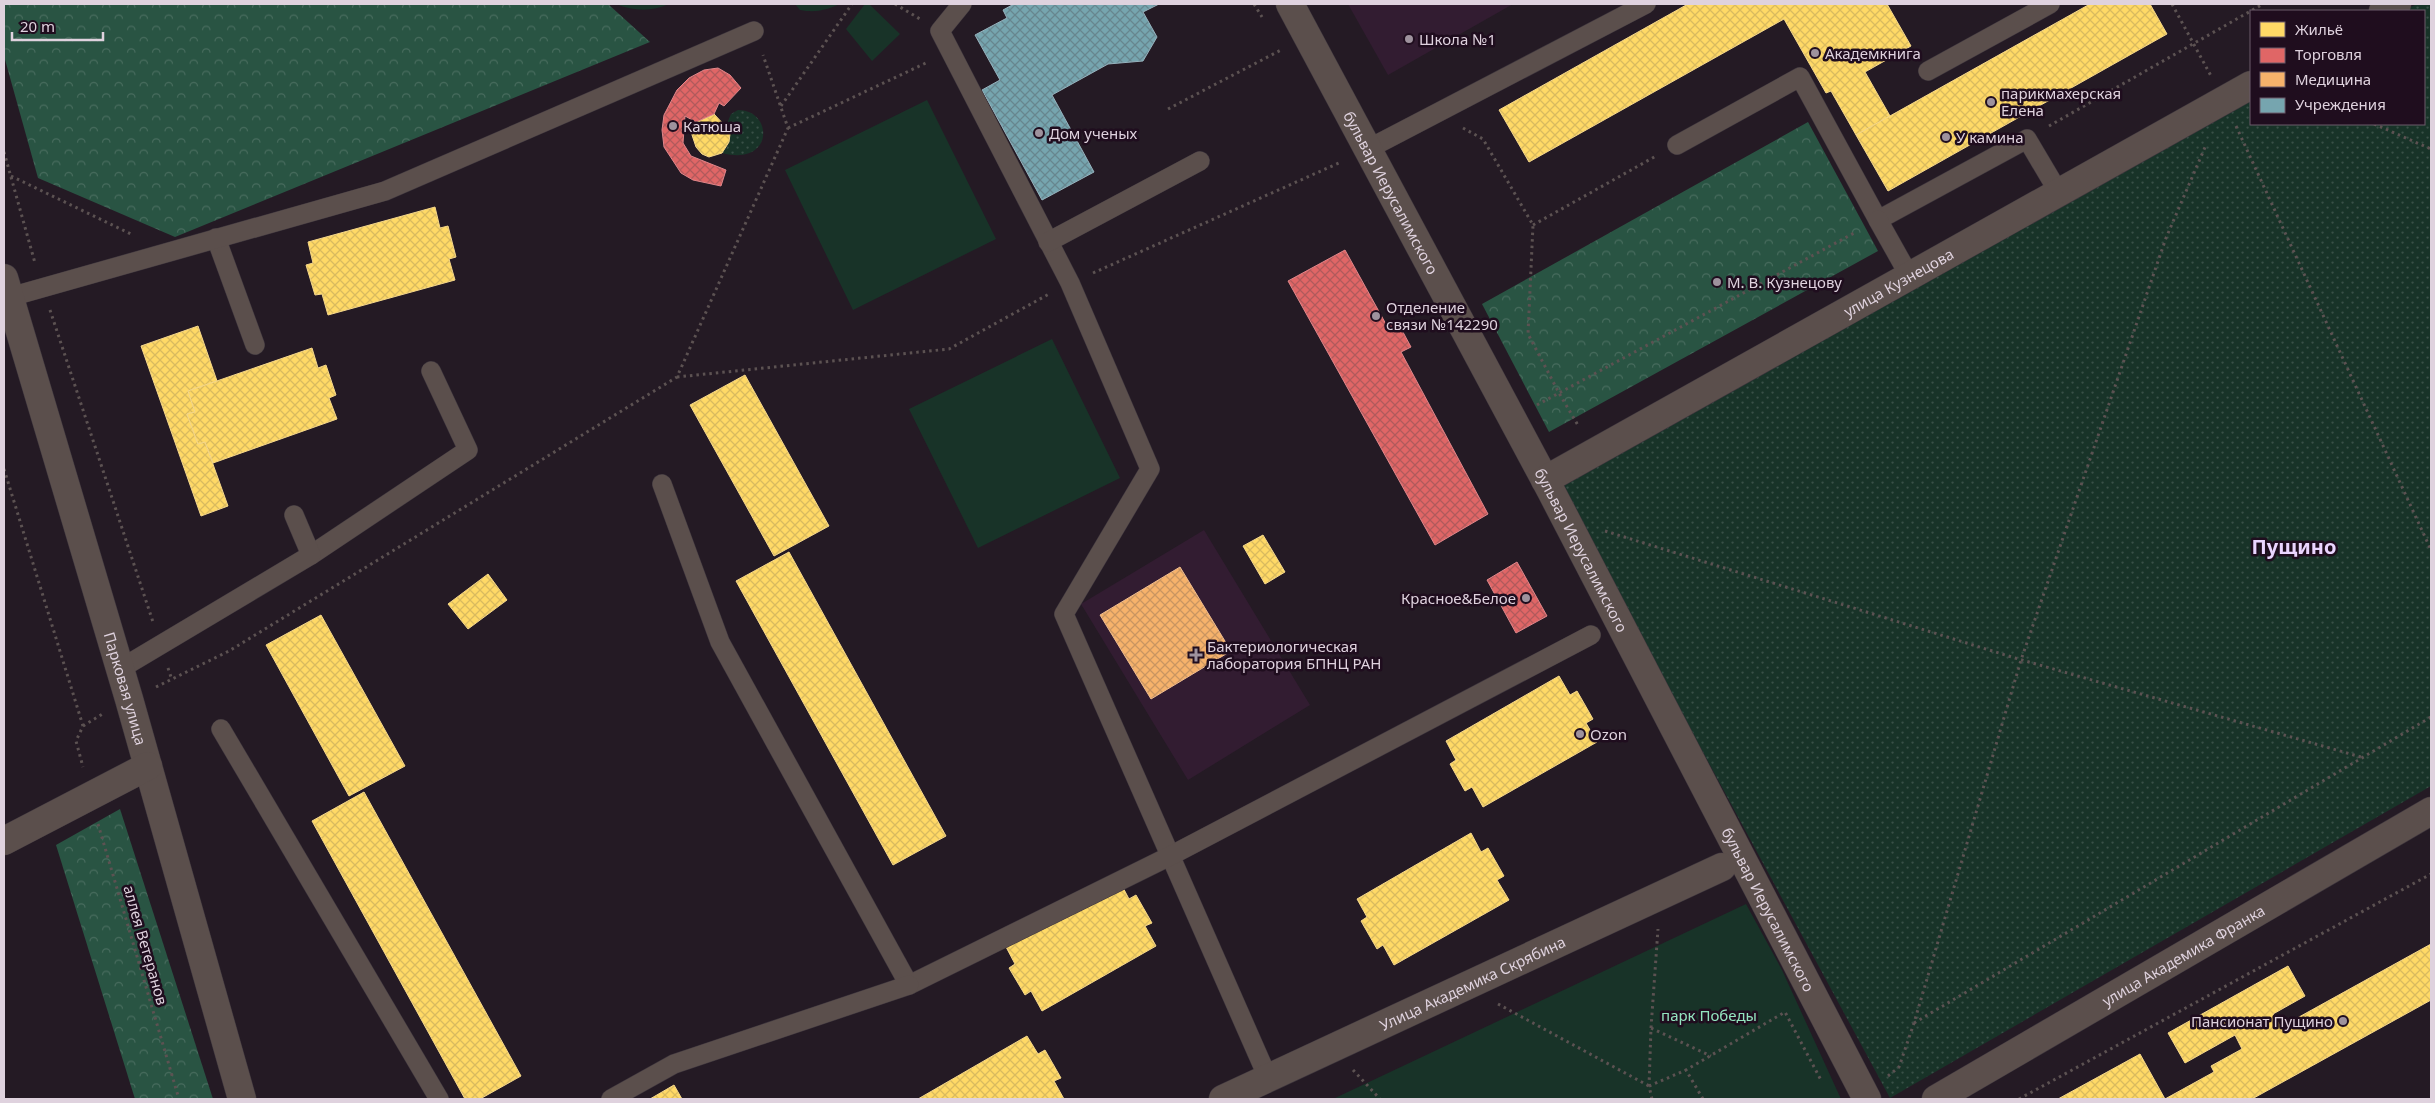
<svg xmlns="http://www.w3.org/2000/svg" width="2435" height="1103" viewBox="0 0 2435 1103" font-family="'Noto Sans',sans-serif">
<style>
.built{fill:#321c31}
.grass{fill:url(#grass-dots)}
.forest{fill:url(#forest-crowns)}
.green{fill:#183328}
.homes{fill:url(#homes-cross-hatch);stroke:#f5d78a}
.shops{fill:url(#shops-cross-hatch);stroke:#e0868a}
.health{fill:url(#health-cross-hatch);stroke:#efbc8e}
.public{fill:url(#public-cross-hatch);stroke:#96b2bd}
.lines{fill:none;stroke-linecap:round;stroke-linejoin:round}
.lane-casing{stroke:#3d353d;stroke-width:20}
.street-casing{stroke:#3d353d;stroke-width:29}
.path{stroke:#5c5252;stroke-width:3;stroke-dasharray:2.5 4;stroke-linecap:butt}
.lane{stroke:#5b4f4c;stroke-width:19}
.street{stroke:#5b4f4c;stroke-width:28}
.poi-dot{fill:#9e929d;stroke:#1f0d1e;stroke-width:2}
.labels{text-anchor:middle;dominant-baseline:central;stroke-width:5;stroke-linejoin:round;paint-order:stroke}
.poi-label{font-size:15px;fill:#dfd2de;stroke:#1f0d1e;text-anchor:start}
.street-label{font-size:15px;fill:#dfd2de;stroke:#1f0d1e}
.park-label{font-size:15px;fill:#93e5bf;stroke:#1f0d1e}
.district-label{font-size:20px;font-weight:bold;fill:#ead5fe;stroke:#1f0d1e}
</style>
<defs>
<pattern id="grass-dots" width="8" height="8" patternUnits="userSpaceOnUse" patternTransform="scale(1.25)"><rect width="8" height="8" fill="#183328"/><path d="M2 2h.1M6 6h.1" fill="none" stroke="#395047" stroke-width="1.8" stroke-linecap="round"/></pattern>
<pattern id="forest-crowns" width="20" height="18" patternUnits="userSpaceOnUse" patternTransform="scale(1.25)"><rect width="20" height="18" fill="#295443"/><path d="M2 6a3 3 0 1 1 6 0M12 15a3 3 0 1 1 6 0" fill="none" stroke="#486c5e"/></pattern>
<pattern id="homes-cross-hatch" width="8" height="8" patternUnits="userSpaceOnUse" patternTransform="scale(1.25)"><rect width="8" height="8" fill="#ffd966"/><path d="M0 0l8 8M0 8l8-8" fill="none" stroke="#d9ba5f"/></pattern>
<pattern id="shops-cross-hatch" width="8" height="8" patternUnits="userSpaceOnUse" patternTransform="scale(1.25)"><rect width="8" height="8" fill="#e06666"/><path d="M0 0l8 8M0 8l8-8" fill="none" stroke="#b15a5c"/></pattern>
<pattern id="health-cross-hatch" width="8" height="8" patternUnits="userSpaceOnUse" patternTransform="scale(1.25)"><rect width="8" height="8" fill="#f6b26b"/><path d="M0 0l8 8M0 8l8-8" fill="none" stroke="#c99561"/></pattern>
<pattern id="public-cross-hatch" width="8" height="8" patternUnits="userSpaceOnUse" patternTransform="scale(1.25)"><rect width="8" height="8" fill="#76a5af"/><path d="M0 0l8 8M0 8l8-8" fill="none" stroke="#67868f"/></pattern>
</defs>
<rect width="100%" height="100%" fill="#241a24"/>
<g class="built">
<path d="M1348,4H1513L1388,75Z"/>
<path d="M1204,530L1310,705L1188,780L1081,604Z"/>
</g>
<g class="grass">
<path d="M2417,4H2431V786L1890,1098L1579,523L1551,491L2251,92V124H2424V11H2403Z"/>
<path d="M738,110C774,110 774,167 722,153C734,140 727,139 727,126C727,122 730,117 731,114Z"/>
</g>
<g class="forest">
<path d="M4,4H608L650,42L175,237L38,178L4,56Z"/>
<path d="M1808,122L1878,251L1549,432L1482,304Z"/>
<path d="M120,809L213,1099H135L56,845Z"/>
</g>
<g class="green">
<path d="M616,4H669C652,12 633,11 616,4Z"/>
<path d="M795,4H840C826,10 816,13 800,10Z"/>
<path d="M865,4H869L900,34L872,61L846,29Z"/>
<path d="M927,100L996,239L853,310L785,170Z"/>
<path d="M1052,339L1120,478L978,548L909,409Z"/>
<path d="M1746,904L1782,970L1841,1099H1333Z"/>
</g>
<g class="homes">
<path d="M1688,4H1887L1911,46L1865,72L1890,116L1856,135L1831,91L1826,93L1784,19L1529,162L1499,110Z"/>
<path d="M2090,4H2150L2167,34L1888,191L1856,135Z"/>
<path d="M714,114L727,128L730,134L729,142L722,153L709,157L702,154L696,147L691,132L696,122Z"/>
<path d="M435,207L440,228L448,226L456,257L449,259L455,280L328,315L322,294L315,295L306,265L313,263L308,242Z"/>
<path d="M198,326L217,381L188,391L195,412L187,414L198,444L205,442L228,506L201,516L141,346Z"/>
<path d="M312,348L318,368L326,365L336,395L329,398L337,419L213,463L205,442L198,444L187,414L195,412L188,391Z"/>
<path d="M745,375L829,526L774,556L690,405Z"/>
<path d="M1263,535L1285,572L1265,584L1243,546Z"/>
<path d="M789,552L946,836L893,865L736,581Z"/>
<path d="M488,574L507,600L468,629L448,604Z"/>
<path d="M321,615L405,766L349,796L266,645Z"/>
<path d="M1559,676L1570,695L1577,691L1593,719L1586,723L1597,742L1483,807L1472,787L1465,791L1450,764L1456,760L1446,741Z"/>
<path d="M364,792L521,1076L480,1099H465L312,821Z"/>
<path d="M1471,833L1481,852L1488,848L1504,876L1497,880L1509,900L1394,965L1383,945L1377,949L1361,921L1367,917L1357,899Z"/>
<path d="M1119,880L1129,899L1136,895L1152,923L1145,926L1156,946L1042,1011L1031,991L1025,995L1009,968L1015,964L1005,945Z"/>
<path d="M2431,944V1000L2252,1099H2058L2140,1054L2165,1099L2214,1072L2211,1066L2242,1049L2235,1035L2185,1063L2168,1033L2288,966L2305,996L2273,1014L2281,1027Z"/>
<path d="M1027,1036L1038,1054L1045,1050L1061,1078L1054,1081L1064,1099H918Z"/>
<path d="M674,1085L682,1099H650Z"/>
</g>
<g class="shops">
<path d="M718,68L730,75L741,88L724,106L719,103L714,114L696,122L685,116L683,143L691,156L726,170L721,186L693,180L681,173L664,147L662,130L664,115L677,90L689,78L704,70Z"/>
<path d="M1345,250L1387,326L1397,321L1411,347L1401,352L1488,514L1435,545L1288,281Z"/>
<path d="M1517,562L1547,616L1516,633L1487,580Z"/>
</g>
<path class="health" d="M1180,567L1231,651L1151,699L1100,615Z"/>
<path class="public" d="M1014,4H1159L1143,12L1157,37L1143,61L1108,64L1052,95L1094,172L1042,200L982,90L1000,80L975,35L1007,18L1003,10Z"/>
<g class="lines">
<g class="lane-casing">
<g id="lane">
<path d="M962,4L940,31L1070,283L1150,469L1064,614L1268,1078"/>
<path d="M1928,71L2050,4"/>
<path d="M1677,145L1800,77L1878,220L2027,139L2059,193"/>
<path d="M1368,149L1646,4"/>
<path d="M1878,220L1910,277"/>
<path d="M216,238L255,345"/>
<path d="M1048,242L1200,161"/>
<path d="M10,297L385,191L754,31"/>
<path d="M662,484L720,642L909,985L1170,856L1591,635"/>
<path d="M311,555L468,450L431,371"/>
<path d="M120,669L311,555L294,515"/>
<path d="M221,729L439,1099"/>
<path d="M611,1099L674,1064L909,985"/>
</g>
</g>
<g class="street-casing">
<g id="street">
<path id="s1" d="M1290,4L1551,491L1867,1099"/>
<path d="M2383,11L2397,4"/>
<path id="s2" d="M4,278L129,699L242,1099"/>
<path id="s3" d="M1545,480L2251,85"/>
<path d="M4,841L148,766"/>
<path id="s4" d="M1223,1099L1722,867"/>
<path id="s5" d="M1936,1099L2431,811"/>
</g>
</g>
<g class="path">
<path d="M895,4L920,19"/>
<path d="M1254,4L1262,17"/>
<path d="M2172,4L2211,76"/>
<path d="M781,106L852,4"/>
<path d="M1168,109L1281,50"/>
<path d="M2374,124L2431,149"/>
<path d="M2049,126L2263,4"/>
<path d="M2236,126L2431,550"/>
<path d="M788,128L928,62"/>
<path d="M1463,128L1483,139L1533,225L1528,334L1559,393L1856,232"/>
<path d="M4,152L35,263"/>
<path d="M11,176L133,235"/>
<path d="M1533,225L1656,156"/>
<path d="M1093,273L1341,162"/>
<path d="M50,310L153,622"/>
<path d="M677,377L949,349L1049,294"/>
<path d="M1537,405L1559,393L1579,427"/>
<path d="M4,469L83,726L76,741L83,767"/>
<path d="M1605,531L2015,658L2361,757"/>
<path d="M168,668L172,680"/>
<path d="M156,687L229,651L677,377L788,128L763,55"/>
<path d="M83,726L104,713"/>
<path d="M98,824L179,1099"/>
<path d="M1498,1004L1649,1086"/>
<path d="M1914,1023L2431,717"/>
<path d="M1651,1028L1658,929"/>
<path d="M1353,1070L1380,1099"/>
<path d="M1888,1076L1899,1067L1914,1023L2021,660L2166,238L2206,145"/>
<path d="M1649,1086L1686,1070"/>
<path d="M1652,1099L1649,1086L1651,1028L1711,1056"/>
<path d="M1703,1099L1686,1070L1785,1012L1822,1082"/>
<path d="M2019,1099L2431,874"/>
</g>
<use href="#lane" class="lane"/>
<use href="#street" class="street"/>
</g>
<g class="poi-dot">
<circle cx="1409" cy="39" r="5"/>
<circle cx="1815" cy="53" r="5"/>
<circle cx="1991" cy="102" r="5"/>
<circle cx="673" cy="126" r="5"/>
<circle cx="1039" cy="133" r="5"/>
<circle cx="1946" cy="137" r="5"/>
<circle cx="1717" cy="282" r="5"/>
<circle cx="1376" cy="316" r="5"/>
<circle cx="1526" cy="598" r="5"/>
<path d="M1193.5 647.5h5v5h5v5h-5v5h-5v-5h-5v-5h5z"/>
<circle cx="1580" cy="734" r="5"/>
<circle cx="2343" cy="1021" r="5"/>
</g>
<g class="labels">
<g class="poi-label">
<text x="1419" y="39">Школа №1</text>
<text x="1825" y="53">Академкнига</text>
<text x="2001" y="93">парикмахерская<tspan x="2001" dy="17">Елена</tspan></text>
<text x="683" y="126">Катюша</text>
<text x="1049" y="133">Дом ученых</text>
<text x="1956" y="137">У камина</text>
<text x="1727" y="282">М. В. Кузнецову</text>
<text x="1386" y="307">Отделение<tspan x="1386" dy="17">связи №142290</tspan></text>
<text x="1516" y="598" text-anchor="end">Красное&amp;Белое</text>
<text x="1207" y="646">Бактериологическая<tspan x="1207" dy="17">лаборатория БПНЦ РАН</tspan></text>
<text x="1590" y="734">Ozon</text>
<text x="2333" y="1021" text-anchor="end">Пансионат Пущино</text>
</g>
<g class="street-label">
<text stroke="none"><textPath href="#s1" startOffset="214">бульвар Иерусалимского</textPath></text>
<text stroke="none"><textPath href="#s3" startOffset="405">улица Кузнецова</textPath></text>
<text stroke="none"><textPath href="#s1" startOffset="619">бульвар Иерусалимского</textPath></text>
<text stroke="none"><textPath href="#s2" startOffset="428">Парковая улица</textPath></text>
<text stroke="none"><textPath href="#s1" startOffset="1024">бульвар Иерусалимского</textPath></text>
<text transform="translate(146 945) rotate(74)">аллея Ветеранов</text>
<text stroke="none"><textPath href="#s5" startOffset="286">улица Академика Франка</textPath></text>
<text stroke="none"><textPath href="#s4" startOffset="275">Улица Академика Скрябина</textPath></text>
</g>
<g class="park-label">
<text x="1709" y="1015">парк Победы</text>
</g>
<g class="district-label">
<text x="2294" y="546">Пущино</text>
</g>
</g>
<rect width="2435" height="1103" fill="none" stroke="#dfd2de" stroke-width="10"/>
<rect x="2250" y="10" width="175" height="115" fill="#1f0d1e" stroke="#6c5c6b"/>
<rect x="2260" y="22" width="25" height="15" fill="#ffd966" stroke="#6c5c6b"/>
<text x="2295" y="35" font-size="15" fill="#dfd2de">Жильё</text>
<rect x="2260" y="48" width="25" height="15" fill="#e06666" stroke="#6c5c6b"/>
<text x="2295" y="60" font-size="15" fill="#dfd2de">Торговля</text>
<rect x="2260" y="72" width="25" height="15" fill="#f6b26b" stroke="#6c5c6b"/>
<text x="2295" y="85" font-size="15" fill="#dfd2de">Медицина</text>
<rect x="2260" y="98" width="25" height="15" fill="#76a5af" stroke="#6c5c6b"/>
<text x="2295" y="110" font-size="15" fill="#dfd2de">Учреждения</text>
<path d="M12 32v8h91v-8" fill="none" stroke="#dfd2de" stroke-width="2.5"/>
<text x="20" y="32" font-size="15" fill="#dfd2de" stroke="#1f0d1e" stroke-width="4" paint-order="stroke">20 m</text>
</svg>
